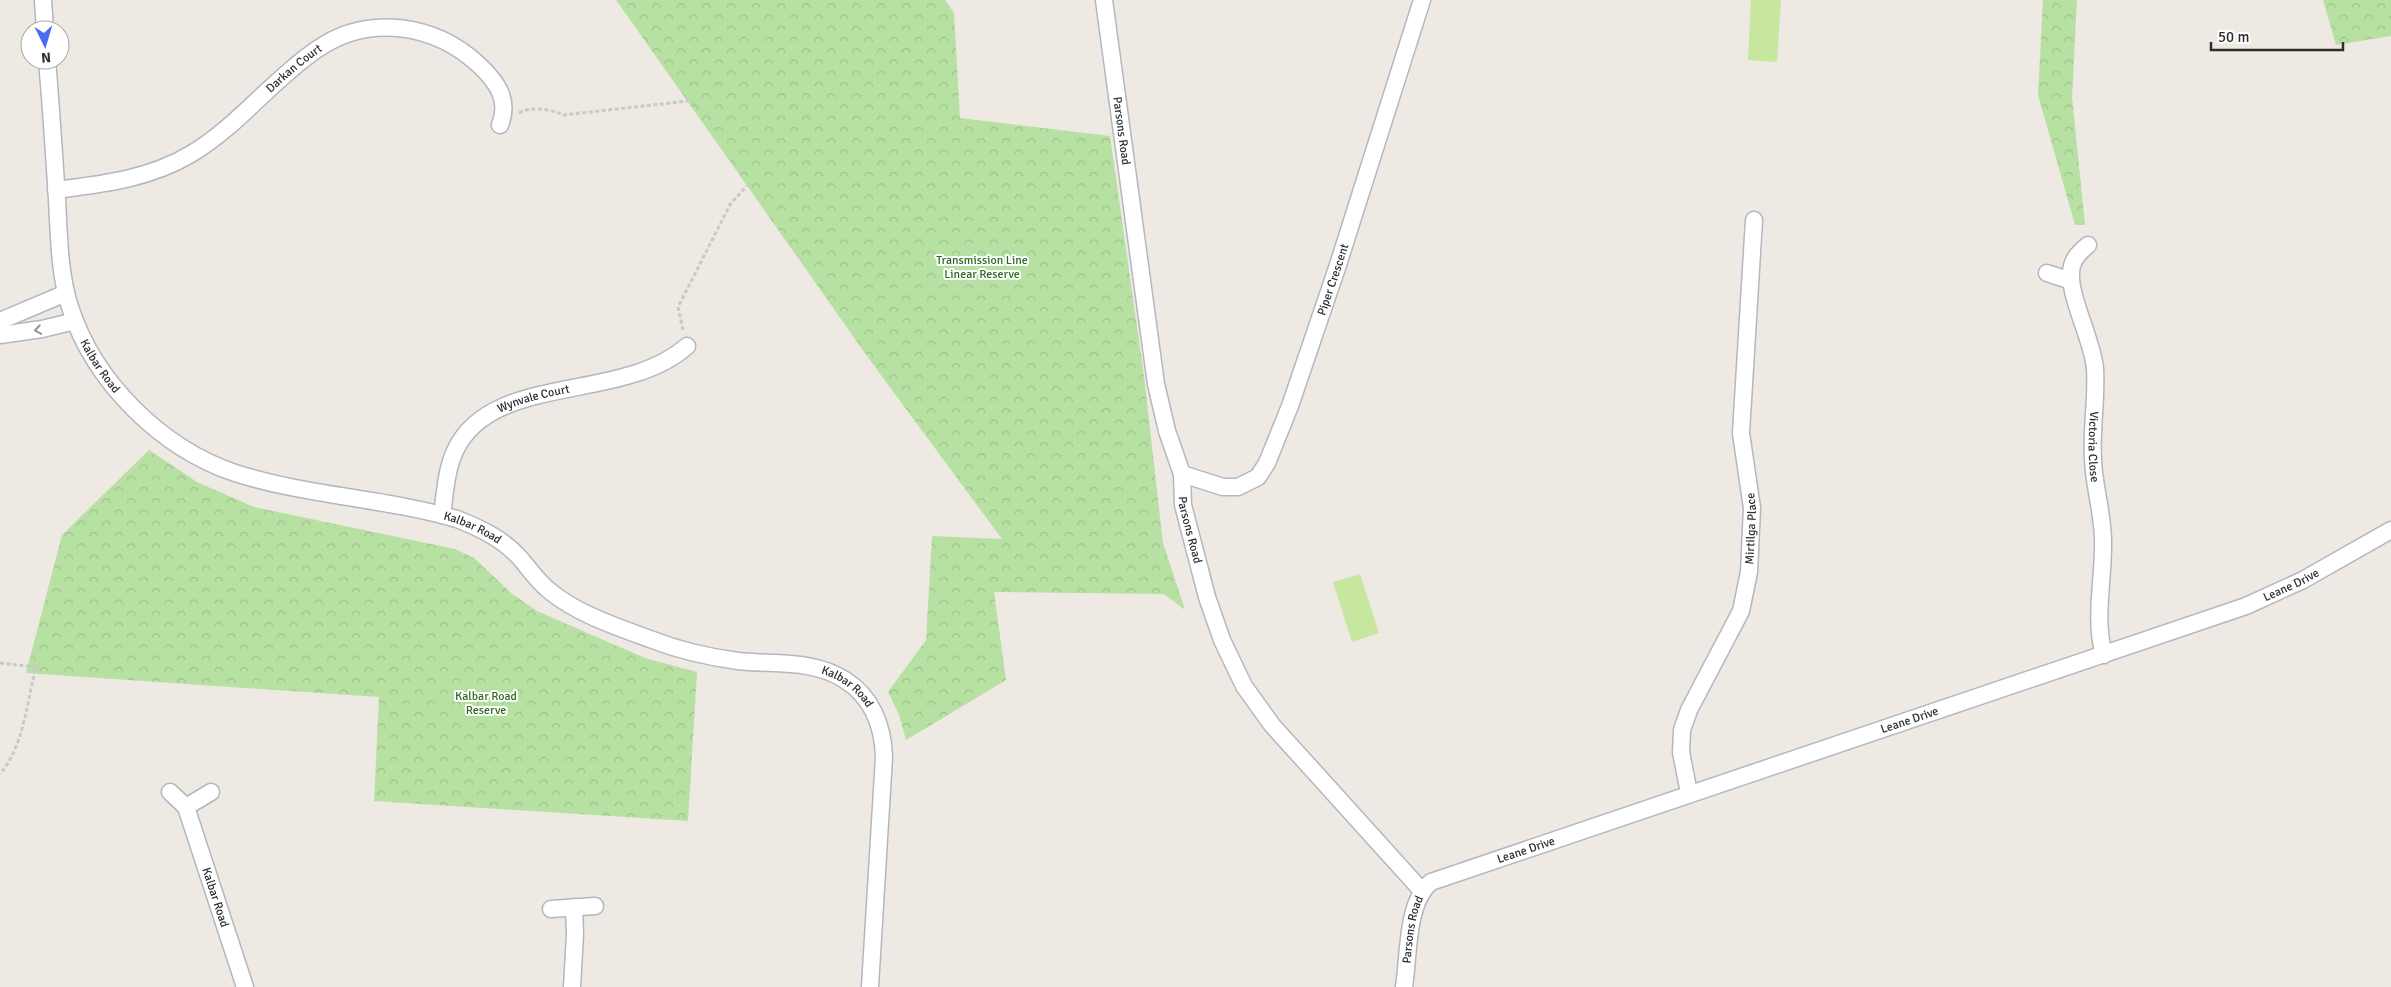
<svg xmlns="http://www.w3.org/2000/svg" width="2391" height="987" viewBox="0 0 2391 987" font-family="Signika,sans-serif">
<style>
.forest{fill:url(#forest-crowns)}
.pitch{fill:#c7e79e}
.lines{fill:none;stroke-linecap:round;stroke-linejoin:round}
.street-casing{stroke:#b5b7c0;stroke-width:19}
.path{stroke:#c9c9c9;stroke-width:3;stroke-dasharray:4 2.5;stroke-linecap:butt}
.street{stroke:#fff;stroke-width:16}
.oneway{stroke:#969696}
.labels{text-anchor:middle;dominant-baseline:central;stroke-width:4;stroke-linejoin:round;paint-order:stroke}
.street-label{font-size:12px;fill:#2e2e2e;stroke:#fff}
.park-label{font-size:12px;fill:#2e6920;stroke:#fff}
</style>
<defs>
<pattern id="forest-crowns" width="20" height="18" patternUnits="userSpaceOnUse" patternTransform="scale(1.25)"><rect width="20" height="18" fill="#b7e1a2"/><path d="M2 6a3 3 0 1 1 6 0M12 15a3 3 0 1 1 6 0" fill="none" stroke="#9ec18c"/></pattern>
</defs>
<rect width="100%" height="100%" fill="#eee9e2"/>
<g class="forest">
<path d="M616,0H945L954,13L960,118L1110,136L1144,376L1163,543L1185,610L1164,594L994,592L1006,680L906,740L899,715L888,692L926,640L932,536L1002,539L872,363Z"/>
<path d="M2043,0H2077L2072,97L2085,225H2075L2038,95Z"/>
<path d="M2323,0H2391V36L2336,45Z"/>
<path d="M149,450L197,482L254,507L455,549L474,558L511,593L537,611L645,658L697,672L688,821L374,801L379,697L26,673L62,535Z"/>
</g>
<g class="pitch">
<path d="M1751,0H1781L1777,62L1748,60Z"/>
<path d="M1360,574L1379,633L1352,642L1333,582Z"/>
</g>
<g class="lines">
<g class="street-casing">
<g id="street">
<path d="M43,0L45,30"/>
<path id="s1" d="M1104,0L1156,384L1167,431L1182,474L1183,505L1207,597L1222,640L1244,686L1272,725L1422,891"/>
<path id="s2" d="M47,60C51,106 54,153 57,199C59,235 59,273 70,307C94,382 161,448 235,473C307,496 384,498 457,519C480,528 503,539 520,558C530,570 539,583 551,592C578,614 617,627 650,639C678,650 708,657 738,661C773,665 813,659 845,680C872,697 883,726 884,757L870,987"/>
<path id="s3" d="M56,190C103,184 149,179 191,154C238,126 271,81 316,50C368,13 435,24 479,65C497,82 510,100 500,125"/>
<path id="s4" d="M2088,245C2081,251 2074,257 2072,266C2065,291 2093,339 2095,369C2097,399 2091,429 2093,460C2094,489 2104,516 2103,546C2103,583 2094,620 2104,655"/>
<path d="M2047,273L2071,281"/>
<path d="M0,321L66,293"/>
<path d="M0,335L42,329L75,321"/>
<path id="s5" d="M1182,474L1223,487H1238L1258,477L1267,463L1290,406L1338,265L1422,0"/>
<path id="s6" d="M442,515C445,494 446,470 455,451C491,372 624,403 687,346"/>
<path d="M170,792L186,807L211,792"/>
<path id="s7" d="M1689,793L1681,752L1682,730L1689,710L1741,611L1749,572L1752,508L1741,433L1754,220"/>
<path id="s8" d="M186,807L245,987"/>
<path d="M551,909L595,906"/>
<path d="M572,987L575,934L574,907"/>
<path id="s9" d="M1404,987C1409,956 1406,902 1431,882L2246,606L2303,580L2391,530"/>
</g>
</g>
<g class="path">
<path d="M519,113C530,106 552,109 563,115L688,101"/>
<path d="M683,330L678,307L731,203L747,186"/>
<path d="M0,663L36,667C27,701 24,746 0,774"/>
</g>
<use href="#street" class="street"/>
</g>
<defs><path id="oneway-chevron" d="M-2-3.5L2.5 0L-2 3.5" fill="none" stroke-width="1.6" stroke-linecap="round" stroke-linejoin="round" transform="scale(1.25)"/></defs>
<use class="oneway" href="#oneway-chevron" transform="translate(38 330) rotate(171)"/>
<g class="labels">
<g class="street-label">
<text stroke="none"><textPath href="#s3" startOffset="275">Darkan Court</textPath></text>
<text stroke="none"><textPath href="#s1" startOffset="132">Parsons Road</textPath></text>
<text stroke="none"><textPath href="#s5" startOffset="292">Piper Crescent</textPath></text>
<text stroke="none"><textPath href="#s2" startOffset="315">Kalbar Road</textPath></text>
<text stroke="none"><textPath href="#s6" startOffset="164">Wynvale Court</textPath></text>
<text stroke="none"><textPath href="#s4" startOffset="211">Victoria Close</textPath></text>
<text stroke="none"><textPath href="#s2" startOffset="735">Kalbar Road</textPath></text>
<text stroke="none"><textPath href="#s1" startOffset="538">Parsons Road</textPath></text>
<text stroke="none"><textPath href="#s7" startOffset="280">Mirtilga Place</textPath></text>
<text stroke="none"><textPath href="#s9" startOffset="1021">Leane Drive</textPath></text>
<text stroke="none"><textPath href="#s2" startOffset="1155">Kalbar Road</textPath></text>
<text stroke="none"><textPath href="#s9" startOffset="616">Leane Drive</textPath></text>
<text stroke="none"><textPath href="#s9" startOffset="211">Leane Drive</textPath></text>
<text stroke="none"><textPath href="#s8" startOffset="95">Kalbar Road</textPath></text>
<text stroke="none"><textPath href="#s9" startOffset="58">Parsons Road</textPath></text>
</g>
<g class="park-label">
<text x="982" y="260">Transmission Line<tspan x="982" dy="14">Linear Reserve</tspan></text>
<text x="486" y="696">Kalbar Road<tspan x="486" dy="14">Reserve</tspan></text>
</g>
</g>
<g transform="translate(45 45) rotate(175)"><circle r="24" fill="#ffffff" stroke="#ababab"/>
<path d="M0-4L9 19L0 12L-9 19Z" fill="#4c69f1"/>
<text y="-8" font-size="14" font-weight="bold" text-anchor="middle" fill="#2e2e2e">N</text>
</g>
<path d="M2211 42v8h132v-8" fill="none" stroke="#2e2e2e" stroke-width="2.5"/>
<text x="2218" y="42" font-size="15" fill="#2e2e2e" stroke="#ffffff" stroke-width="4" paint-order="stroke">50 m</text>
</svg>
